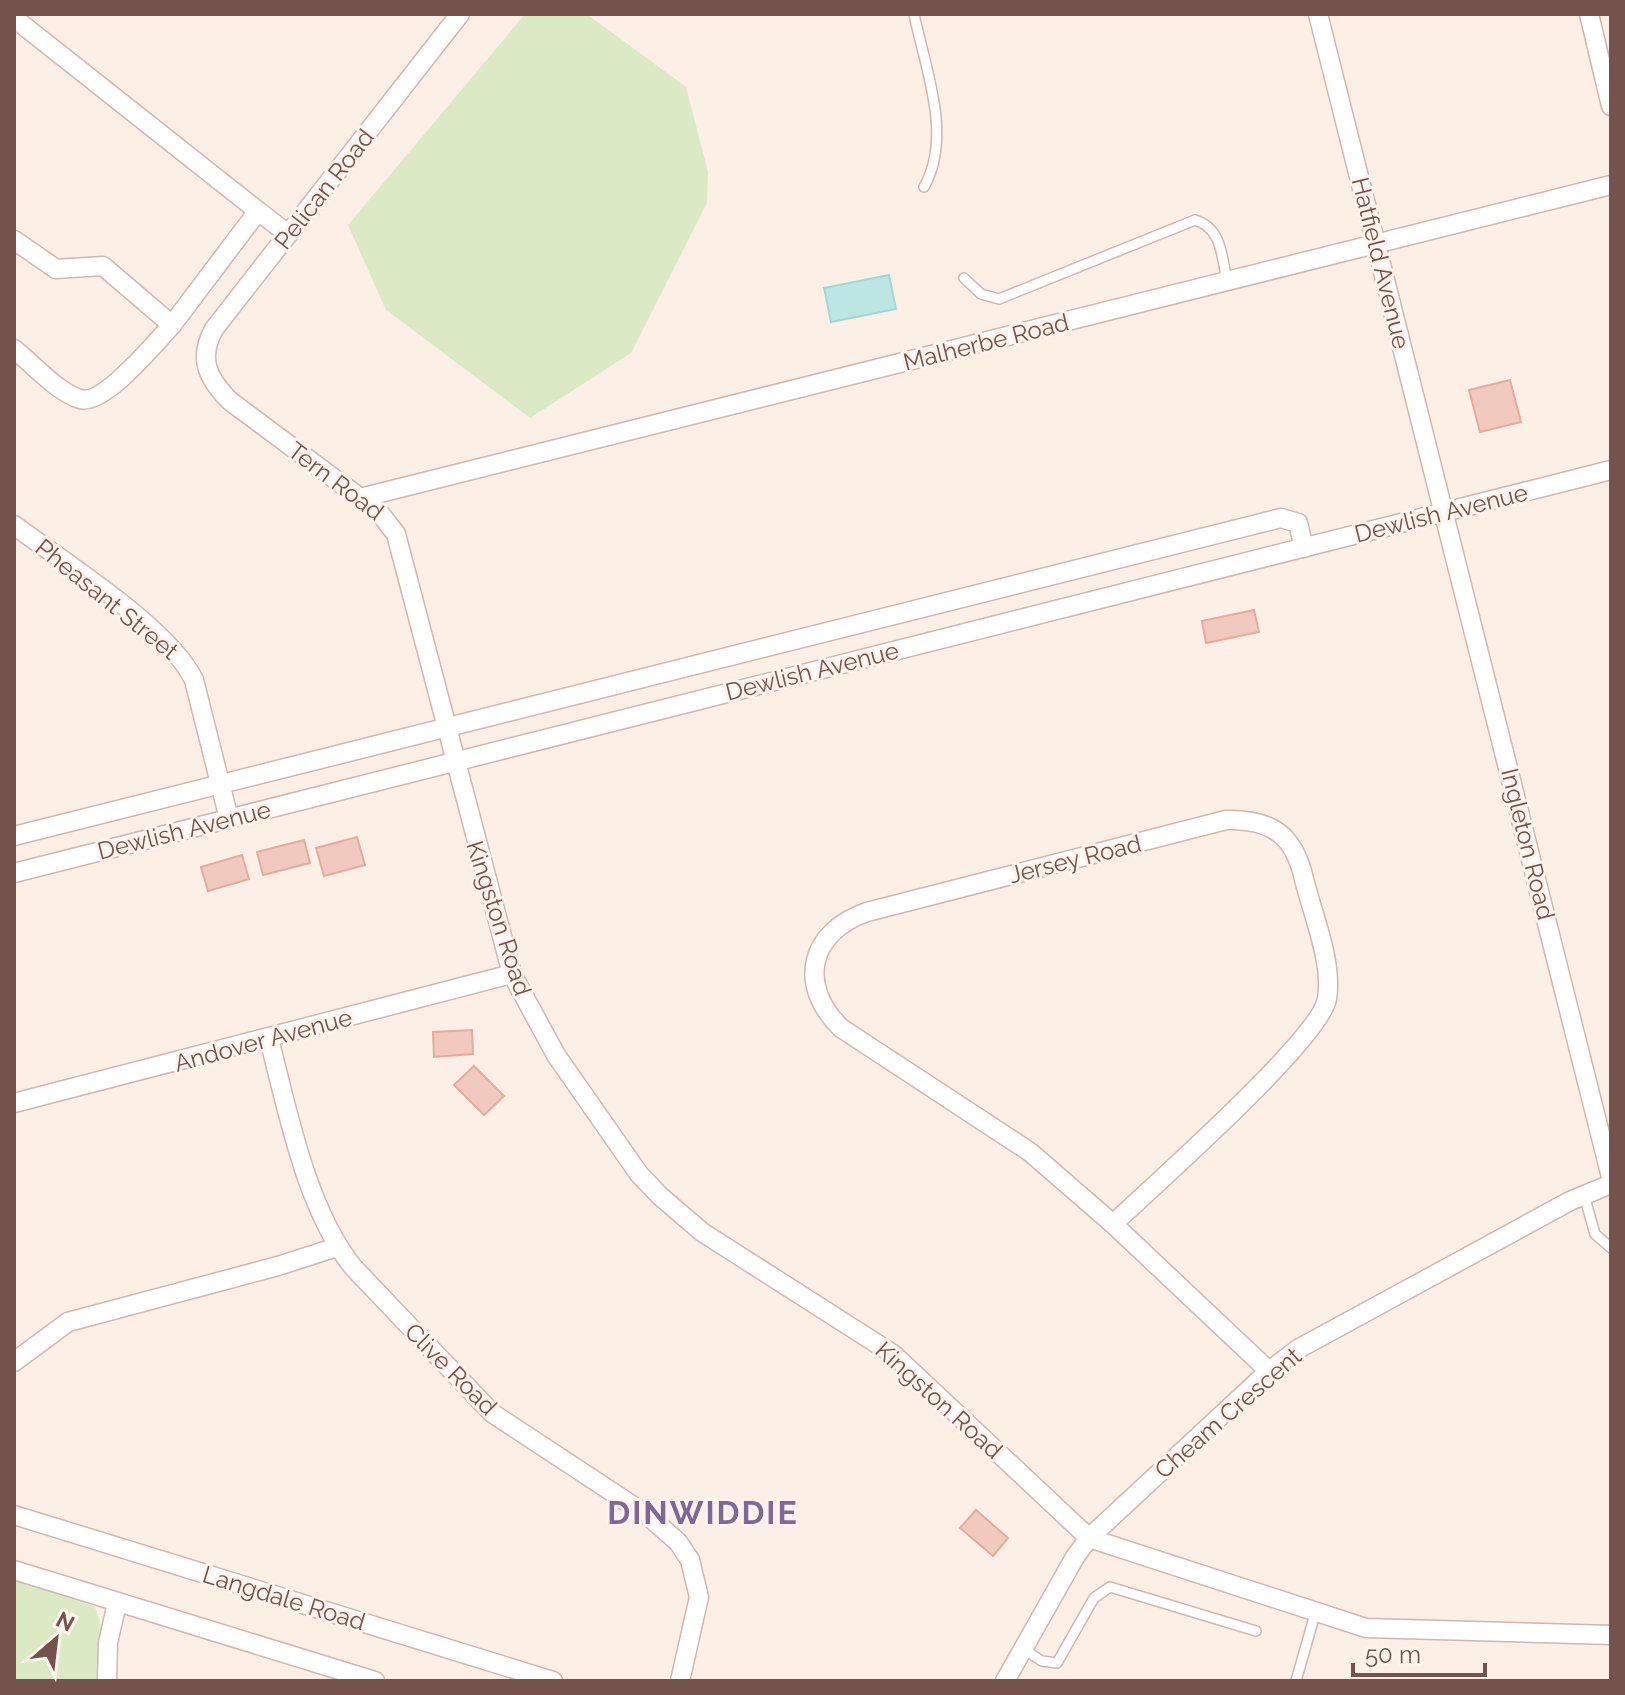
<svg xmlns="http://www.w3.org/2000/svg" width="1625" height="1695" viewBox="0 0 1625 1695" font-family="Raleway,sans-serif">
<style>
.green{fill:#dbeac5}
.water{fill:#bbe6e4;stroke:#a1d7d5;stroke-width:2}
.building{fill:#f1c9be;stroke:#e4ac9f;stroke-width:2}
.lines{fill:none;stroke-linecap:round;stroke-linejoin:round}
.service-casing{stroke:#d0b7af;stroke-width:12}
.minor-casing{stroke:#d0b7af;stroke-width:21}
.service{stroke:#fff;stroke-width:9}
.minor{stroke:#fff;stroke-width:18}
.labels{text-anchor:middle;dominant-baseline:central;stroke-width:6;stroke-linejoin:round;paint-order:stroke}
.street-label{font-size:24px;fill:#75524b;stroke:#fff4ed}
.district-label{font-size:32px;font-weight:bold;letter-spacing:2px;fill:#7e6799;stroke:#fff4ed}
</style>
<rect width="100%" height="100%" fill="#fcefe6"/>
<g class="green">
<path d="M525,14H587L686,87L708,172L707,203L631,353L530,418L386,310L348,225Z"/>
<path d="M14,1579L95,1607L101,1626L100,1681H14Z"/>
</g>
<path class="water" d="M889,275L896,309L831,322L824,288Z"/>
<g class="building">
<path d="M1510,380L1521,422L1480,432L1469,390Z"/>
<path d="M1254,610L1259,632L1206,643L1202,621Z"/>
<path d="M357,837L365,865L324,876L316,848Z"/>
<path d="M304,840L310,863L263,875L257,852Z"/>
<path d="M242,855L249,879L208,891L201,867Z"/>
<path d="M472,1030L473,1054L434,1057L433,1032Z"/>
<path d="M474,1066L504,1096L484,1115L454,1085Z"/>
<path d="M976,1510L1008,1538L993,1556L960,1528Z"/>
</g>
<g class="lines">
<g class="service-casing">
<g id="service">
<path d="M914,14C925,68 953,136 924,187"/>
<path d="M964,278L981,294L999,299L1195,220C1222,228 1222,257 1227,282"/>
<path d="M1584,1195L1595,1234L1611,1248"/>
<path d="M1023,1649L1042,1661L1057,1663L1094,1598L1110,1587L1256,1631"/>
<path d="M1296,1681L1315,1614"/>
</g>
</g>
<g class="minor-casing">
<g id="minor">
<path d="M460,14L214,329C198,358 207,378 230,401L379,512L396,534L512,974L556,1055L639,1174L660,1196L702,1232L893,1354L1089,1538L1366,1628L1611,1635"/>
<path d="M1318,14L1611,1177"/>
<path d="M1589,14L1611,106"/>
<path d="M14,18L258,211"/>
<path d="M14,240L56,269L103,266L172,325L258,211L288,234"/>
<path d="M14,349C33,364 57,392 80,399C104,406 156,342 172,325"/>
<path d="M360,498L1611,185"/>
<path d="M14,525C63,562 169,628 194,680L229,819"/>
<path d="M14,836L1281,518L1298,523L1304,548"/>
<path d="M14,873L1611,470"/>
<path d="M269,1039C288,1112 306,1208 353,1267L492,1413L647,1515L678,1542L690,1560L699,1597L680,1681"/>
<path d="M14,1103L512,974"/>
<path d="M1113,1224C1152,1187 1320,1039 1327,999C1333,962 1313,916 1304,879C1294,835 1272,819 1226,820L867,912C809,932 797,985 841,1028L1030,1152L1113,1224L1269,1371"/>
<path d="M14,1362L68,1322L278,1266L337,1247"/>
<path d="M14,1515L553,1681"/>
<path d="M14,1570L375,1681"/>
<path d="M107,1681L108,1643L117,1603"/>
<path d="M1005,1681L1075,1557L1089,1538L1269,1371L1298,1349L1570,1201L1611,1184"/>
</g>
</g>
<use href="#service" class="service"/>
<use href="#minor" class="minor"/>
</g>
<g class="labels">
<g class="street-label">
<text transform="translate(324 189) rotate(-52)">Pelican Road</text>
<text transform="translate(1381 263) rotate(76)">Hatfield Avenue</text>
<text transform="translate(986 342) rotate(-14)">Malherbe Road</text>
<text transform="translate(336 481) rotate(37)">Tern Road</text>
<text transform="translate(1441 513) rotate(-14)">Dewlish Avenue</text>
<text transform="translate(107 599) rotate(39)">Pheasant Street</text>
<text transform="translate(812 671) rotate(-14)">Dewlish Avenue</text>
<text transform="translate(184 830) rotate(-14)">Dewlish Avenue</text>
<text transform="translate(1528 844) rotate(76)">Ingleton Road</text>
<text transform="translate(1075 859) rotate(-14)">Jersey Road</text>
<text transform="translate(499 918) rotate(72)">Kingston Road</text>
<text transform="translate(263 1040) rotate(-15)">Andover Avenue</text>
<text transform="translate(451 1369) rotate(45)">Clive Road</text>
<text transform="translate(939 1400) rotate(42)">Kingston Road</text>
<text transform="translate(1228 1413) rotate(-41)">Cheam Crescent</text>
<text transform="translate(284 1598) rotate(17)">Langdale Road</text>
</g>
<g class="district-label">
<text x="703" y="1512">DINWIDDIE</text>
</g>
</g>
<rect width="1625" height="1695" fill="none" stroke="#75524b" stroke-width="32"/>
<g transform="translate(56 1639) rotate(28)" stroke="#fff4ed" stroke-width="6" paint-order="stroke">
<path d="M0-6L14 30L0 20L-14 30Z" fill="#75524b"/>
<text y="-12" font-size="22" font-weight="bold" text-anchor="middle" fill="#75524b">N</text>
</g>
<path d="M1353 1663v12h132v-12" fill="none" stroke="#75524b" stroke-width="4"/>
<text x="1365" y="1663" font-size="24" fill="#75524b" stroke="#fff4ed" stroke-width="6" paint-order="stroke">50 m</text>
</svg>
